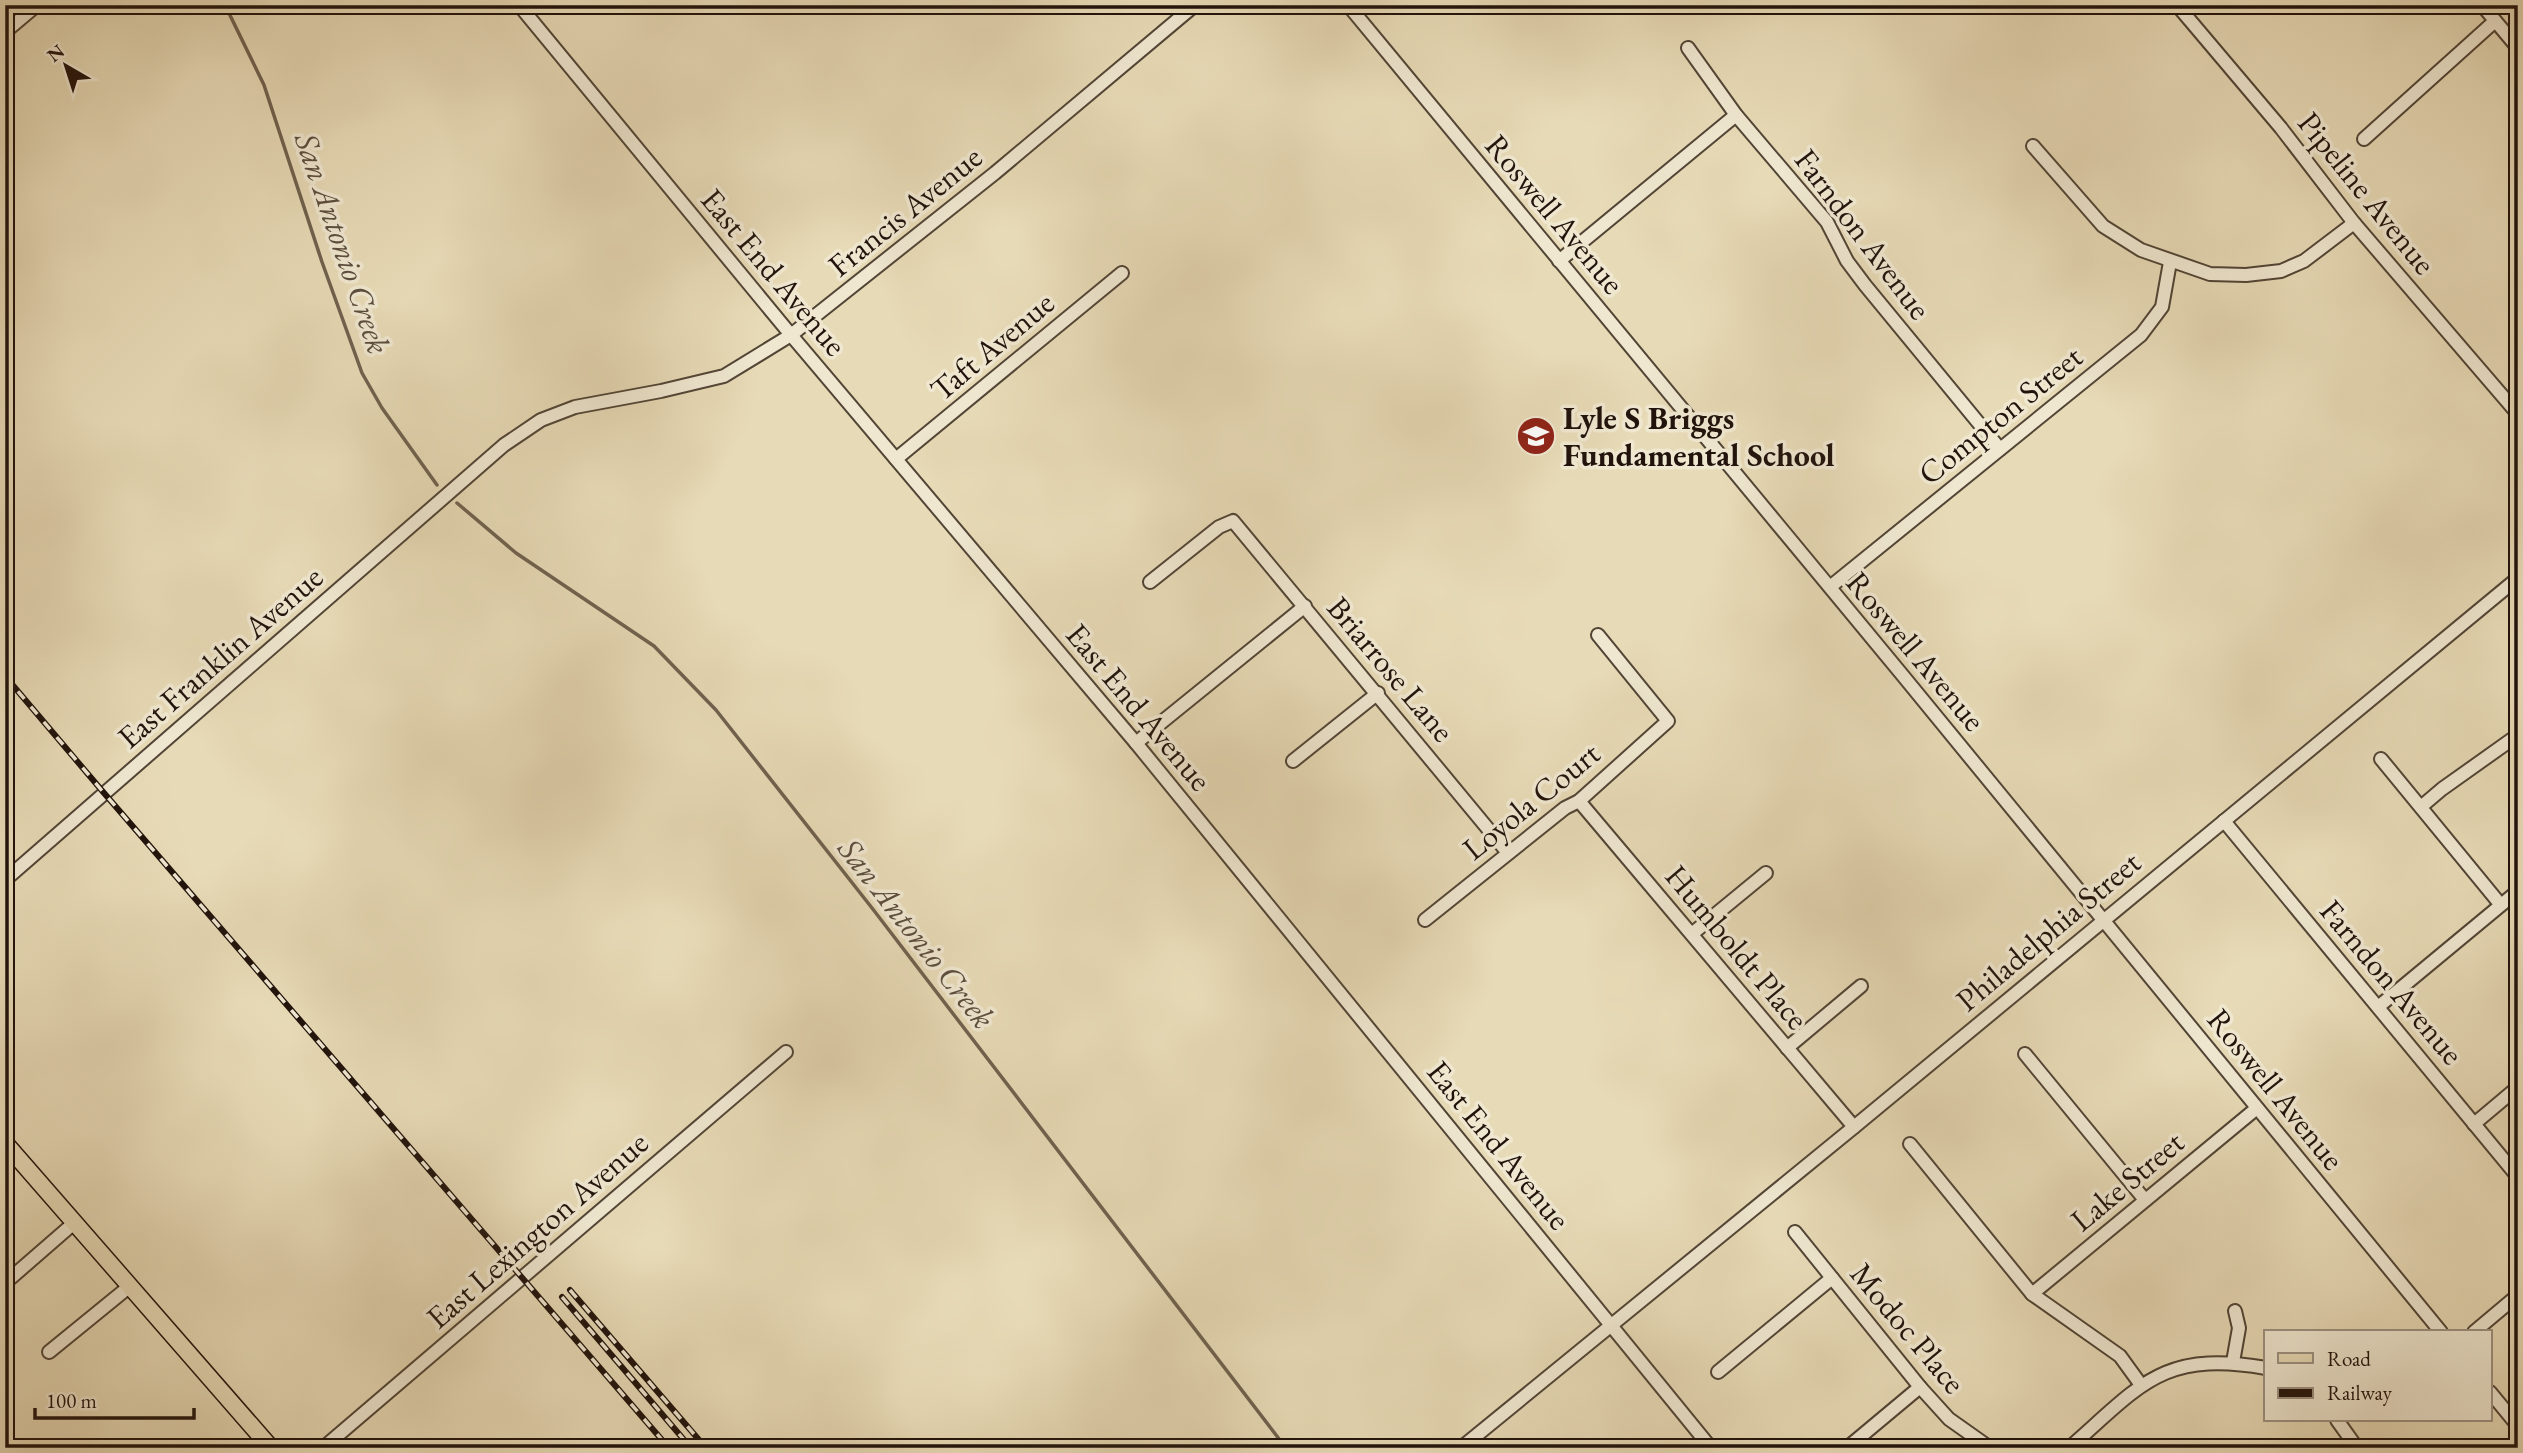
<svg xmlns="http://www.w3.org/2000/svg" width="2523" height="1453" viewBox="0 0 2523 1453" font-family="'EB Garamond',serif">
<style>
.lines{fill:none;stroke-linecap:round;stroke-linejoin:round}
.stream{stroke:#70624f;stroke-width:3.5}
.minor-casing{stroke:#524536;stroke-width:16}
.major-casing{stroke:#21130c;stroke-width:19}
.minor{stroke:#efe7d0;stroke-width:12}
.major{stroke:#e7dab6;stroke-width:16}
.rail-casing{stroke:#21130c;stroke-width:6}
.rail{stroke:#efe7d0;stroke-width:3.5;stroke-dasharray:10;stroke-linecap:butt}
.labels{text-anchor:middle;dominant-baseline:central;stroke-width:7;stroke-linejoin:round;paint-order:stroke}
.street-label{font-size:32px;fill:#21130c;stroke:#efe7d0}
.poi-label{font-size:32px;font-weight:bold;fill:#21130c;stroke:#efe7d0;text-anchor:start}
.water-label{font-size:33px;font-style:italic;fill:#5c4e3e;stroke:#efe7d0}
</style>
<rect width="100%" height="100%" fill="#e7dab6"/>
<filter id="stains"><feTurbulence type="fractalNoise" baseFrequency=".00286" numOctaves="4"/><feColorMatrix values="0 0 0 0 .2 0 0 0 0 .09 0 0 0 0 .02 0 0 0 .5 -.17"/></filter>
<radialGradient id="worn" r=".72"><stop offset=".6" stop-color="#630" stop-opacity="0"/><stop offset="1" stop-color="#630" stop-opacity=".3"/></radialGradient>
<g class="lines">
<g class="stream">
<path d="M225,5L264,85L322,262L362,373L382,408L437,485"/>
<path d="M457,503L516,553L654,646L716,710L872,908L1286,1448"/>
</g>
<g class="minor-casing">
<g id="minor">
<path d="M519,5L791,335L1136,743L1711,1448"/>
<path d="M1348,5L1904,677L2441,1332"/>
<path d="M2177,5L2281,128L2354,223L2518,414"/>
<path d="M2482,5L2518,48"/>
<path d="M5,32L37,5"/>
<path d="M1688,48L1736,115L1827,222L1847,261L1865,285L2000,449"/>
<path d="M2364,139L2495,21"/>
<path d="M2033,146L2103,226L2141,250L2210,274L2246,275L2281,271L2304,261L2354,223"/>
<path d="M1559,261L1736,115"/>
<path d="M896,459L1122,273"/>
<path d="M1150,582L1219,527L1233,521L1508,853"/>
<path d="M1830,587L2141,335L2162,307L2170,262"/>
<path d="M1136,743L1305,606"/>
<path d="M2381,759L2500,904"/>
<path d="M1293,761L1378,693"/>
<path d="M1579,801L1854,1127"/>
<path d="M2422,806L2442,789L2518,735"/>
<path d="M2224,821L2518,1177"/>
<path d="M5,880L504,445L541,420L575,407L661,391L724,376L791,335L995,173L1195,5"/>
<path d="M1425,920L1565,808L1579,801L1668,721L1598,635"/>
<path d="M1693,933L1766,873"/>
<path d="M2378,1007L2518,891"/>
<path d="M1787,1048L1861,986"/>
<path d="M2025,1054L2145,1200"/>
<path d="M2474,1124L2518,1087"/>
<path d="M1910,1144L2032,1294L2120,1356L2141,1385"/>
<path d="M1795,1232L1920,1387L1949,1419L1990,1448"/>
<path d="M5,1283L74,1223"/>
<path d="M2032,1294L2257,1108"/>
<path d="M2474,1332L2518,1295"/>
<path d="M49,1352L130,1286"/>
<path d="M2233,1362L2239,1328L2235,1311"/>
<path d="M1718,1372L1832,1278"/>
<path d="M2490,1392L2518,1426"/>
<path d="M2337,1420L2357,1448"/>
<path d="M323,1448L786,1052"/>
<path d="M1461,1448L1854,1127L2518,578"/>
<path d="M1847,1448L1920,1387"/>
<path d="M2069,1448C2141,1385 2162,1350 2266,1368"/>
</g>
</g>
<g class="major-casing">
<path id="major" d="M5,1143L271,1448"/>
</g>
<use href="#minor" class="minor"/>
<use href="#major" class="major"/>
<g class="rail-casing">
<g id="rail">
<path d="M5,676L104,793L669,1448"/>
<path d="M570,1290L706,1448"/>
<path d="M562,1297L691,1448"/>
</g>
</g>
<use href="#rail" class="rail"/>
</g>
<defs>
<g id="school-disc" transform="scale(2.0125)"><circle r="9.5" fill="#8f2418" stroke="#efe7d0"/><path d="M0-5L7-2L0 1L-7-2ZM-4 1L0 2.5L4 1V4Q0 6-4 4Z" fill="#fff"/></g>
</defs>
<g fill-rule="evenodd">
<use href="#school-disc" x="1536" y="436"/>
</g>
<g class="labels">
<g class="street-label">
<text transform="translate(2367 193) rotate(51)">Pipeline Avenue</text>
<text transform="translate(905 211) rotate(-39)">Francis Avenue</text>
<text transform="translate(1555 214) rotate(50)">Roswell Avenue</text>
<text transform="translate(1863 234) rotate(53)">Farndon Avenue</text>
<text transform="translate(774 272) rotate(50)">East End Avenue</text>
<text transform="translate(992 346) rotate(-40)">Taft Avenue</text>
<text transform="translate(2000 415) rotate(-39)">Compton Street</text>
<text transform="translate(1916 651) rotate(50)">Roswell Avenue</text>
<text transform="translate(220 657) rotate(-41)">East Franklin Avenue</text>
<text transform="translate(1391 669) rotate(50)">Briarrose Lane</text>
<text transform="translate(1139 707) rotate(50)">East End Avenue</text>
<text transform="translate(1531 801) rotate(-39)">Loyola Court</text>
<text transform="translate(2048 931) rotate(-40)">Philadelphia Street</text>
<text transform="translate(1737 947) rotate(50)">Humboldt Place</text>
<text transform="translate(2392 982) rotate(50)">Farndon Avenue</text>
<text transform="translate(2276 1089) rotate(51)">Roswell Avenue</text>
<text transform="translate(1499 1145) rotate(51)">East End Avenue</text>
<text transform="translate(2127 1181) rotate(-40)">Lake Street</text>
<text transform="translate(537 1230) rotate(-41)">East Lexington Avenue</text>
<text transform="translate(1908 1328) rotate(50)">Modoc Place</text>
</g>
<g class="poi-label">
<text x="1563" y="418">Lyle S Briggs<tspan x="1563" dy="37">Fundamental School</tspan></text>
</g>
<g class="water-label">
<text transform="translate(343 243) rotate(71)">San Antonio Creek</text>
<text transform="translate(917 933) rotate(52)">San Antonio Creek</text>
</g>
</g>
<rect width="2523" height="1453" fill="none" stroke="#e7dab6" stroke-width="28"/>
<rect x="7" y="7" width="2509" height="1439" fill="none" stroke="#21130c" stroke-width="3.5"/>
<rect x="14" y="14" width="2495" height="1425" fill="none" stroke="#21130c" stroke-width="2"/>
<rect x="2264" y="1330" width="228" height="91" fill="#efe7d0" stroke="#9d9282" stroke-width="2"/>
<rect x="2278" y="1353" width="35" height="10" fill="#e7dab6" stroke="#9d9282" stroke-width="2"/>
<text x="2327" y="1366" font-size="21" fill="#21130c">Road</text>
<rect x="2278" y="1388" width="35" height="10" fill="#21130c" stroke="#9d9282" stroke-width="2"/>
<text x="2327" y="1400" font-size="21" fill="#21130c">Railway</text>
<g transform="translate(66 66) rotate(321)" stroke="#efe7d0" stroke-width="5" paint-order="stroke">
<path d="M0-5L12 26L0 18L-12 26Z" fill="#21130c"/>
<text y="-10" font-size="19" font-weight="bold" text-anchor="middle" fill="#21130c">N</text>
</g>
<path d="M35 1408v10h159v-10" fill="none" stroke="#21130c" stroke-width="3.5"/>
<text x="46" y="1408" font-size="21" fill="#21130c" stroke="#efe7d0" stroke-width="5" paint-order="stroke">100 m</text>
<rect width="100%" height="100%" filter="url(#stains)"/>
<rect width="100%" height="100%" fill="url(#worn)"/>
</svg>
